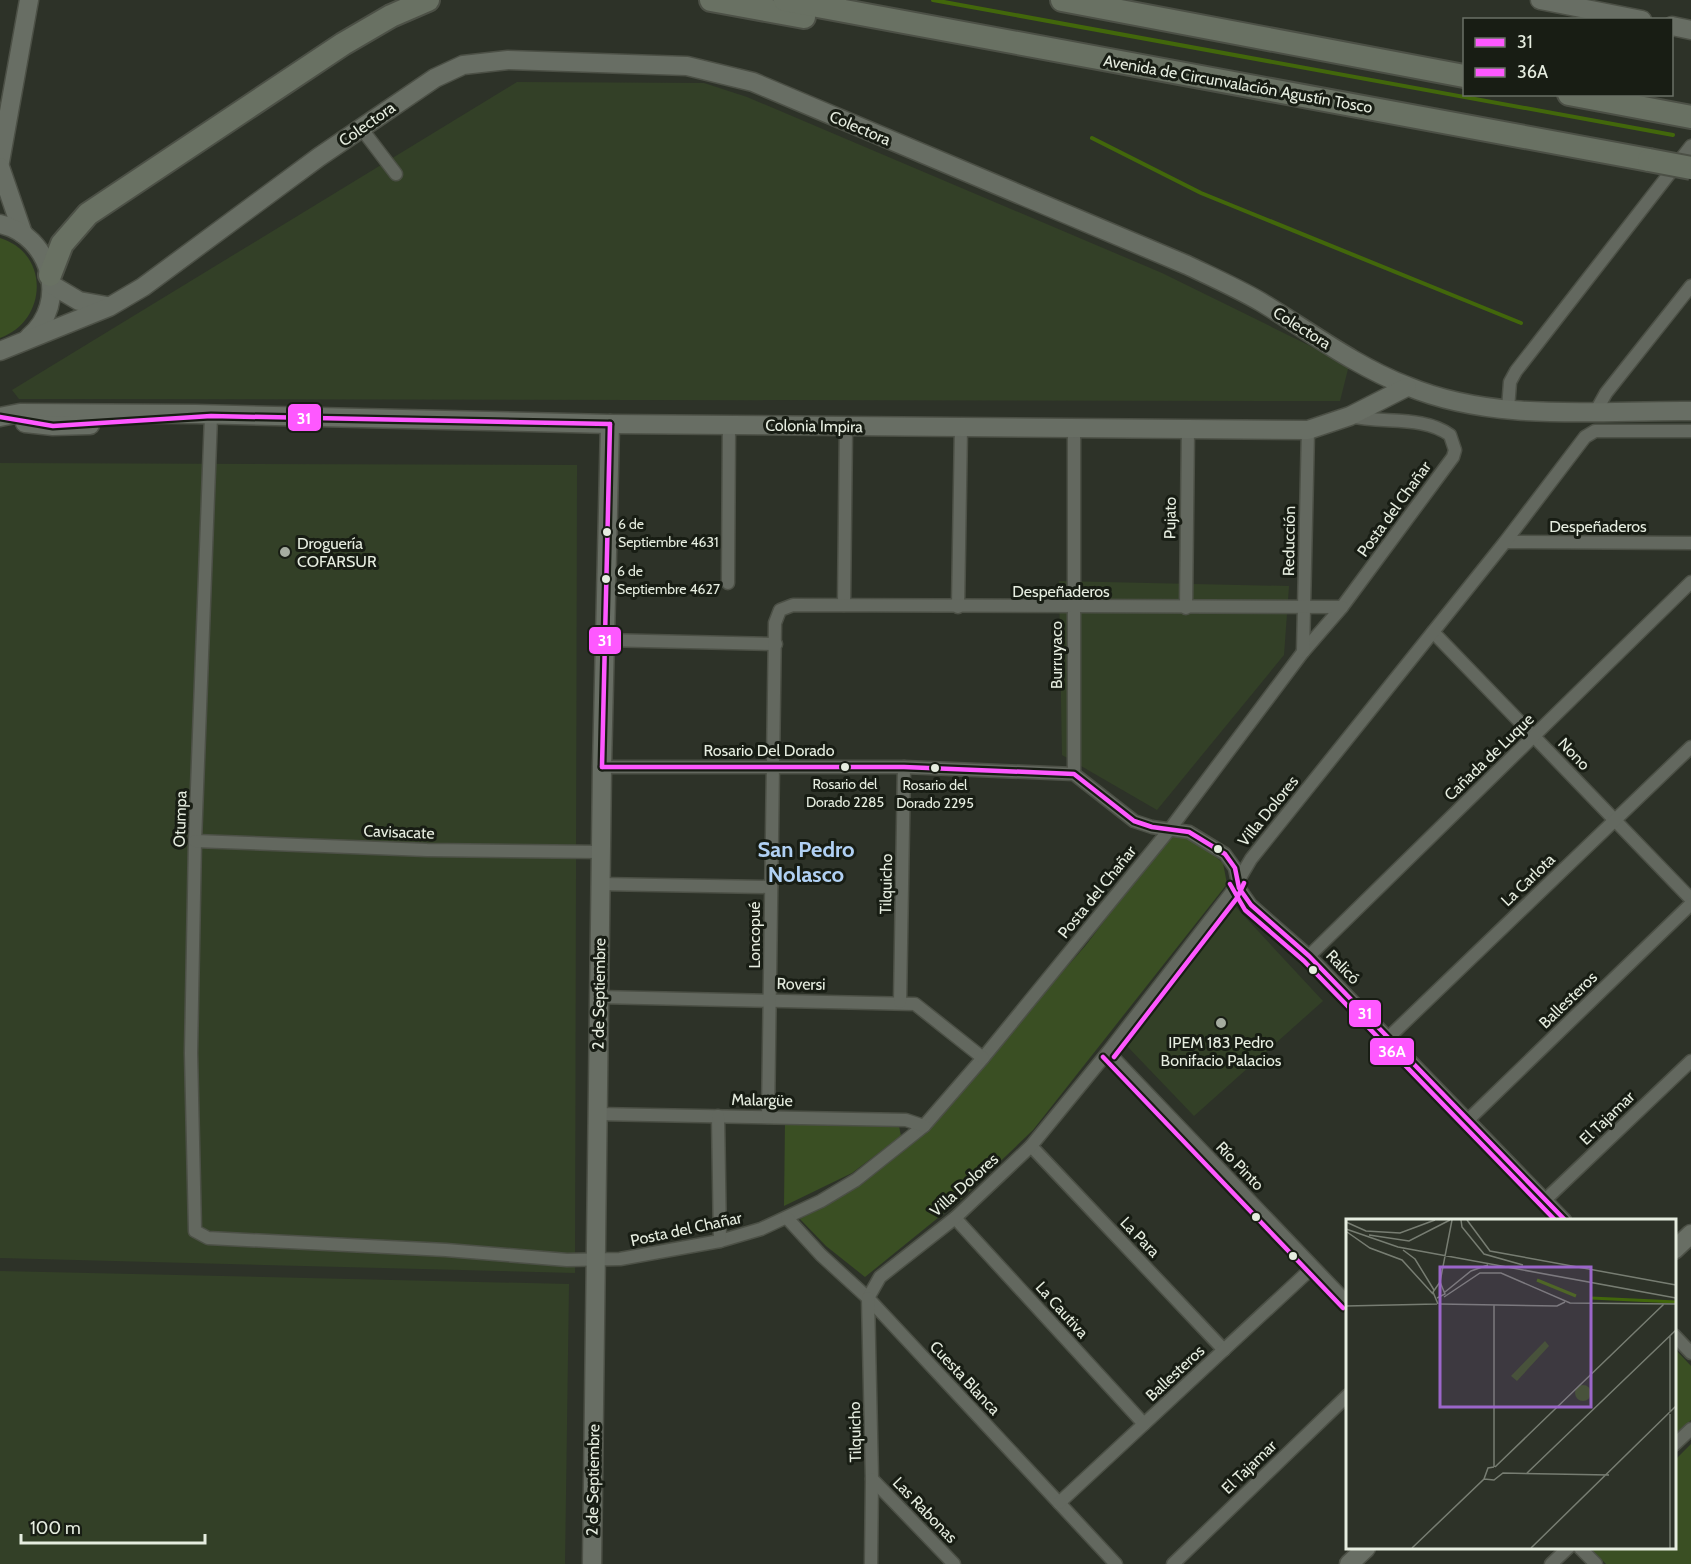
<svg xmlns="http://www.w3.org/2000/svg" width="1691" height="1564" viewBox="0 0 1691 1564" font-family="Cabin,sans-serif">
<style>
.built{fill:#334027}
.green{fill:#3a4f23}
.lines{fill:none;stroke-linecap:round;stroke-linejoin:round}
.stream{stroke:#42670b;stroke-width:4}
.street-casing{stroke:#4c5046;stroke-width:15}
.secondary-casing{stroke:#4c5046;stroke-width:21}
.highway-casing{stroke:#4c5046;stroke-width:26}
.street{stroke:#63685f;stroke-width:12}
.secondary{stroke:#686e64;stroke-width:18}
.highway{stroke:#697163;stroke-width:22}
.highway-bridge-casing{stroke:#4c5046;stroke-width:26;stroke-linecap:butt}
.highway-bridge{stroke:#697163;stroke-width:22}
.bus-1-casing{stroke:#181d14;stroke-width:9}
.bus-2-casing{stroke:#181d14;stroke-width:9}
.bus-1{stroke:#fe58ff;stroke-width:4.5}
.bus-2{stroke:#fe58ff;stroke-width:4.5}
.bus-dot{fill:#e6ede0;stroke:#181d14;stroke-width:2}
.poi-dot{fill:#a5aca0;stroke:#181d14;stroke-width:2}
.labels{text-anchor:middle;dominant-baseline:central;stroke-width:6;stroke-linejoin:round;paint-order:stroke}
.bus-label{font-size:14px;fill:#e6ede0;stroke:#181d14;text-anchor:start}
.street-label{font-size:16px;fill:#e6ede0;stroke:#181d14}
.poi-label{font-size:16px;fill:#e6ede0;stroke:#181d14;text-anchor:start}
.district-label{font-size:22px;font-weight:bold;fill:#b0d0f3;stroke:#181d14}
.inset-river{fill:none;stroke:#42670b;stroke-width:3}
.inset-road{fill:none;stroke:#777d72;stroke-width:1.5}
.view{fill:#9b66c9;fill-opacity:0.15;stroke:#9b66c9;stroke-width:3}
.inset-edge{fill:none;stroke:#e6ede0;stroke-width:3}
.line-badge{stroke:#181d14;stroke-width:2}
.badge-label{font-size:16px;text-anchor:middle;font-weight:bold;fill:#fff}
</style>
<rect width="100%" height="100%" fill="#2d3228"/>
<g class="built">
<path d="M517,82L704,83L747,97L1162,273L1349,365L1340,401L19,399L12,390Z"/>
<path d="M0,463L577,465L575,1273L0,1258Z"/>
<path d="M1059,581L1289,586L1284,655L1157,810L1062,755Z"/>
<path d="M1233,904L1323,1001L1194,1116L1126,1045Z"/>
<path d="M0,1271L569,1284L565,1564H0Z"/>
</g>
<g class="green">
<path d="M0,238C50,253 48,321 0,338Z"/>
<path d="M1173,830L1201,845L1223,863L1227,884L1033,1130L960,1200L865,1277L826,1246L800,1219L861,1185L931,1123L1086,945Z"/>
<path d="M785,1121L899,1126L901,1136L852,1173L784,1206Z"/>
<path d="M1675,1349L1691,1366V1420L1675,1436Z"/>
<path d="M1691,1444V1564H1606L1590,1548H1674L1675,1460Z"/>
</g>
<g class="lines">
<g class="stream">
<path d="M933,0L1673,135"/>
<path d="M1092,138L1201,193L1521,323"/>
</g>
<g class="street-casing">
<g id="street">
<path d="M361,128L396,174"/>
<path d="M1508,409L1510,382L1516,371L1691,146"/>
<path d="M1596,411L1606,393L1691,286"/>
<path d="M211,416L195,841L191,1053L195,1231L208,1238L446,1250L567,1260L620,1259L720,1241L761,1229L821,1201L856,1180L924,1126L983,1058L1170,829L1303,652L1342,607L1453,457L1455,450L1450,435C1423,415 1382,424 1350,416"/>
<path d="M1505,542L1691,543"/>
<path d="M728,583L729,425"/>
<path d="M844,605L846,426"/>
<path d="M958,607L961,427"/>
<path d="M1186,608L1188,429"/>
<path d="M1433,632L1691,899"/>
<path d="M604,640L776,644"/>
<path d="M1303,652L1308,430"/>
<path d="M602,767H904L1074,774L1134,821L1152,827L1189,832L1225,854L1235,868L1239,888L1251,905L1309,956L1565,1220"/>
<path d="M1074,774V428"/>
<path d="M195,841L427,850L601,852"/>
<path d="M601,884L771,887"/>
<path d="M1309,956L1691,582"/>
<path d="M599,997L915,1004L983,1058"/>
<path d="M900,1002L904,767"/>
<path d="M1388,1038L1691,747"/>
<path d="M1108,1052L1348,1303"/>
<path d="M598,1114L906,1120L924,1126"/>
<path d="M718,1116L720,1241"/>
<path d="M768,1117L775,623L780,610L793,605L1342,607"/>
<path d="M1468,1120L1691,904"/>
<path d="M1031,1146L1224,1350"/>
<path d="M1545,1200L1691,1061"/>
<path d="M787,1218L821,1255L868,1298L1116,1564"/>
<path d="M955,1218L1144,1424"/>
<path d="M868,1298L880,1277L955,1218L1031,1146L1108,1052L1231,893L1251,859L1505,542L1585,437L1595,431H1691"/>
<path d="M868,1298L872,1479L871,1564"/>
<path d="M1674,1335L1691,1353"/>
<path d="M1674,1445L1691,1429"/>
<path d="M872,1479L954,1564"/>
<path d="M1059,1503L1313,1267"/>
<path d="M1580,1548L1596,1564"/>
<path d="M1173,1564L1348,1395"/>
<path d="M1551,1564L1568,1548"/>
</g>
</g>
<g class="secondary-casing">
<g id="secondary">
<path d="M1540,0L1642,20"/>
<path d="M1672,26L1691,30"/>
<path d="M0,162L29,0"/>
<path d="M0,167L23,234"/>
<path d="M0,224C51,235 70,303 29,337"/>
<path d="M52,285L79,301L107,306"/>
<path d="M0,351L109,307L143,287L319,157L435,78L463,65L508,60L687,66L753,82L1187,265C1212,277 1237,288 1261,302C1309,331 1355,366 1407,386C1496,423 1597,410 1691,411"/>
<path d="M0,417L20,413L196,414L610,424L1308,430L1350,416L1407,387"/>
<path d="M25,423L53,426L90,425"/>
<path d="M1674,1250L1691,1234"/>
<path d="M592,1564L602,767L610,424"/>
<path d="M1349,1564L1366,1548"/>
</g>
</g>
<g class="highway-casing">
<g id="highway">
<path d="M711,0L804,17"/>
<path d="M785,0L1649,160"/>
<path d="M1062,0L1464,76"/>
<path d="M1569,94L1691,117"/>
<path d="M50,275L62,244L88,214L343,44L391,16L428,0"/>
</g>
</g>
<use href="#street" class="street"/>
<use href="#secondary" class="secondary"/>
<use href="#highway" class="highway"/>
<g class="highway-bridge-casing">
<path id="highway-bridge" d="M1649,160L1691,168"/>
</g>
<use href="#highway-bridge" class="highway-bridge"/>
<g class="bus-1-casing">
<g id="bus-1">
<path d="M0,417L53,426L211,416L610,424"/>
<path d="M602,767H904L1074,774L1134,821L1152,827L1189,832L1225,854L1235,868L1239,888L1251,905L1309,956L1565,1220"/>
<path d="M602,767L610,424"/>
</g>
</g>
<g class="bus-2-casing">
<g id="bus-2">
<path d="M1230,884L1245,910L1304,961L1555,1220"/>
<path d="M1103,1057L1343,1308"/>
<path d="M1114,1057L1237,898L1244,883"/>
</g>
</g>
<use href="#bus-1" class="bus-1"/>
<use href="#bus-2" class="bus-2"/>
</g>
<g class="bus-dot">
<circle cx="607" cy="532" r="5"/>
<circle cx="606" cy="579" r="5"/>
<circle cx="845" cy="767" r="5"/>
<circle cx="935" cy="768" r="5"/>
<circle cx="1218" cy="849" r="5"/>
<circle cx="1313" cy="970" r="5"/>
<circle cx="1256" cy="1217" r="5"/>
<circle cx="1293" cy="1256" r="5"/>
</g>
<g class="poi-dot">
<circle cx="285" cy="552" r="6"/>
<circle cx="1221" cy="1023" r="6"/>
</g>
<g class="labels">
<g class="bus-label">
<text x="618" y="524">6 de<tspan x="618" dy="18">Septiembre 4631</tspan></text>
<text x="617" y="571">6 de<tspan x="617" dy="18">Septiembre 4627</tspan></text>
<text x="845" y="784" text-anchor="middle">Rosario del<tspan x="845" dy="18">Dorado 2285</tspan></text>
<text x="935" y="785" text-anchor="middle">Rosario del<tspan x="935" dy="18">Dorado 2295</tspan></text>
</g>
<g class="street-label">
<text transform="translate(1238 84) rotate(10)">Avenida de Circunvalación Agustín Tosco</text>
<text transform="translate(367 124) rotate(-35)">Colectora</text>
<text transform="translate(860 128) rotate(23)">Colectora</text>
<text transform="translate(1302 328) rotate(32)">Colectora</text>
<text transform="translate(814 426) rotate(1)">Colonia Impira</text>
<text transform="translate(1394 509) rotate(-54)">Posta del Chañar</text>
<text transform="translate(1170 518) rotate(-89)">Pujato</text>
<text x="1598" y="526">Despeñaderos</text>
<text transform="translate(1289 541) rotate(-89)">Reducción</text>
<text x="1061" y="591">Despeñaderos</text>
<text transform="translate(1056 655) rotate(-90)">Burruyaco</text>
<text x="769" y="750">Rosario Del Dorado</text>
<text transform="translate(1574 754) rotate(46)">Nono</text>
<text transform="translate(1489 757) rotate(-44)">Cañada de Luque</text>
<text transform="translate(1268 811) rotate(-51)">Villa Dolores</text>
<text transform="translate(180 819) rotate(-88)">Otumpa</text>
<text transform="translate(399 832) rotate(2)">Cavisacate</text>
<text transform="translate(1528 880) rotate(-44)">La Carlota</text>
<text transform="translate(886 884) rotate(-89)">Tilquicho</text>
<text transform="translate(1097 892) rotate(-51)">Posta del Chañar</text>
<text transform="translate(754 935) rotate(-90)">Loncopué</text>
<text transform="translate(1343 967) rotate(46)">Ralicó</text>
<text transform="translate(801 984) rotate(1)">Roversi</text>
<text transform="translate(599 994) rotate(-89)">2 de Septiembre</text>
<text transform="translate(1568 1000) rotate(-44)">Ballesteros</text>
<text transform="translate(762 1100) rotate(1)">Malargüe</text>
<text transform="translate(1607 1118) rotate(-44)">El Tajamar</text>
<text transform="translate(1240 1166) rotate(46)">Río Pinto</text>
<text transform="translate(964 1185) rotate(-42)">Villa Dolores</text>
<text transform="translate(686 1229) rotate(-12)">Posta del Chañar</text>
<text transform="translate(1140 1237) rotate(46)">La Para</text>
<text transform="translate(1062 1310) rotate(48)">La Cautiva</text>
<text transform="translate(1175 1373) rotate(-43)">Ballesteros</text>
<text transform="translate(965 1378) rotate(47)">Cuesta Blanca</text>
<text transform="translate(855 1432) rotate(-91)">Tilquicho</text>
<text transform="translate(1249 1467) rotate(-44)">El Tajamar</text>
<text transform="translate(593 1480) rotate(-89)">2 de Septiembre</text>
<text transform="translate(925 1510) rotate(46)">Las Rabonas</text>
</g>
<g class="poi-label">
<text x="297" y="543">Droguería<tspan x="297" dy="18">COFARSUR</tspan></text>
<text x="1221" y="1042" text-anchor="middle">IPEM 183 Pedro<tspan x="1221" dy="18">Bonifacio Palacios</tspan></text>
</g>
<g class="district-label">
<text x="806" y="849">San Pedro<tspan x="806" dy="25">Nolasco</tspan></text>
</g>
</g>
<g transform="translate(1346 1219)">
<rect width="330" height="330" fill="#2d3228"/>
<path d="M199,122L203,127L171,162L165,157ZM229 174a8 8 0 1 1 16 0a8 8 0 1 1-16 0Z" fill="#3a4f23"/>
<path class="inset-river" d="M191,61L230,77M245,79L330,83"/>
<path class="inset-road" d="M115,1L116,8L138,35L177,46M121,1L144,32L330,66M0,3L20,12L54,14L89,1M0,10L52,28L330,79M1,13L24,29L56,41L87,75M23,16L63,22L104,1M57,31L69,40L88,71M99,73L125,52L142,46M98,78L134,54H155L224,84L330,85M91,79L99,75L94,63M92,85L87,73L94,63L106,1M94,85L211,87L219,83M0,87L91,85M324,117V193M148,248V86M149,248L318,85M181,254L330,111M138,260L148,261L157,254L263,256M66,329L138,260L142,249L148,248M185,329L330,187M324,329V195"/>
<path class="view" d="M94,48H245V188H94Z"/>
<rect width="330" height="330" class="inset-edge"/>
</g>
<g class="line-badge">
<rect x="287" y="403" width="35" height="29" rx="6" fill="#fe58ff"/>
<rect x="588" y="626" width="34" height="29" rx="6" fill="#fe58ff"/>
<rect x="1348" y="999" width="34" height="29" rx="6" fill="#fe58ff"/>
<rect x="1369" y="1037" width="46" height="29" rx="6" fill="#fe58ff"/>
</g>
<g class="badge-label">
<text x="304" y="424">31</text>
<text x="605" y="646">31</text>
<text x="1365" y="1019">31</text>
<text x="1392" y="1057">36A</text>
</g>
<rect x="1463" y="18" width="210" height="78" fill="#181d14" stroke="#6a7066" stroke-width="1.5"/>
<rect x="1475" y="38" width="30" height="9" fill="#fe58ff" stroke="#6a7066" stroke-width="1.5"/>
<text x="1517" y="48" font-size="18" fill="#e6ede0">31</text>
<rect x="1475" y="68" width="30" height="9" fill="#fe58ff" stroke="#6a7066" stroke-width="1.5"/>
<text x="1517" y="78" font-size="18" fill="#e6ede0">36A</text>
<path d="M21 1534v9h184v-9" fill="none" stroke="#e6ede0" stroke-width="3"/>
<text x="30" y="1534" font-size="18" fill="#e6ede0" stroke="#181d14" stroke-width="4.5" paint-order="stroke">100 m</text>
</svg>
